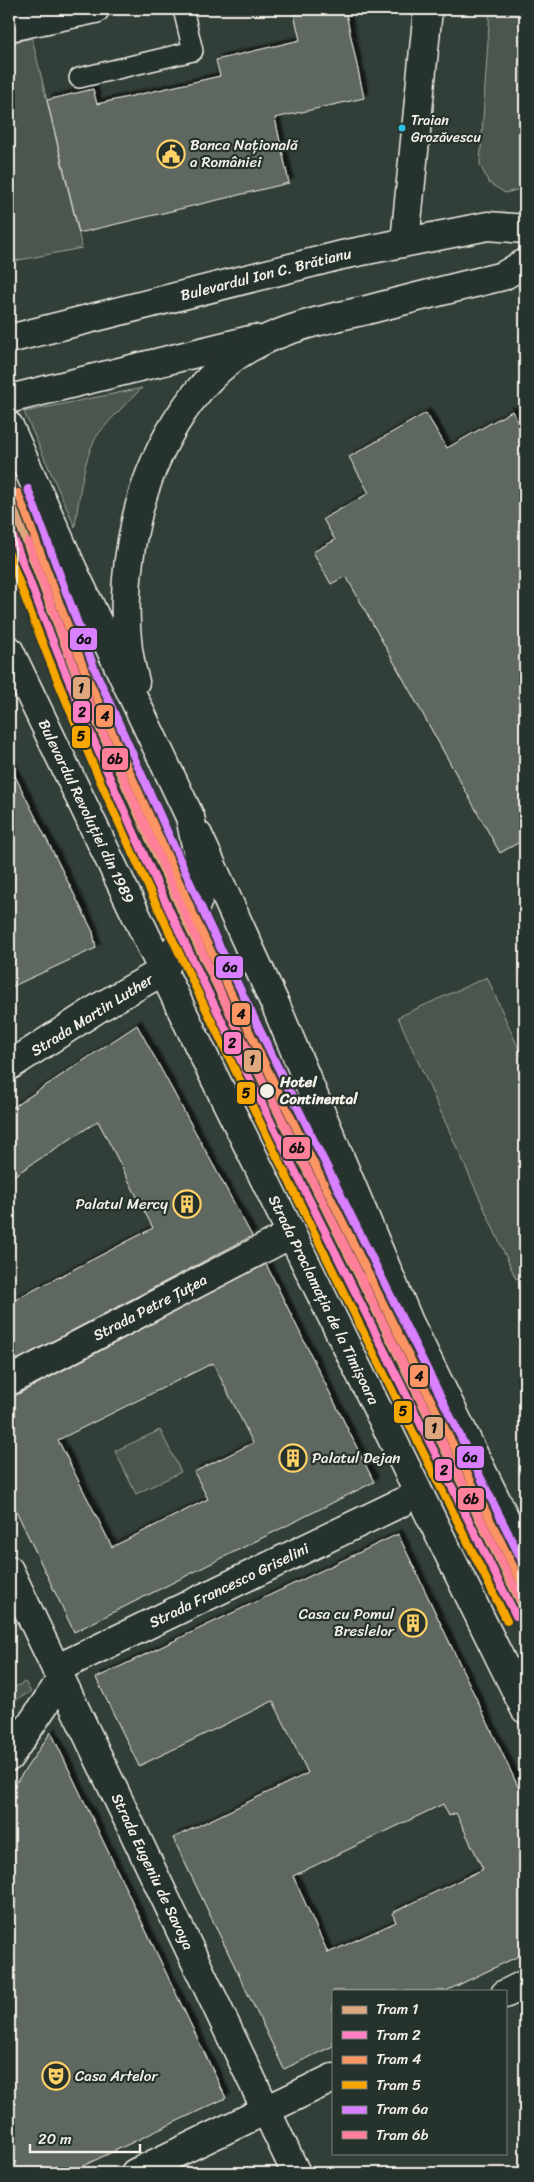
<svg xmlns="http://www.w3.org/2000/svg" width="534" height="2182" viewBox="0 0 534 2182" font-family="Sriracha,sans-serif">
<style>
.green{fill:#4c564f;stroke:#a0a49c}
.building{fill:#5f6861;stroke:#f4f1e8;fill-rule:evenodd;filter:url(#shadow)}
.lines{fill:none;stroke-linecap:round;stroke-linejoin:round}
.lane-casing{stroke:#f4f1e8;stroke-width:22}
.street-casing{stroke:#f4f1e8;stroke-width:31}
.secondary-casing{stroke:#f4f1e8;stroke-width:31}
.lane{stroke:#26332d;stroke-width:19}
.street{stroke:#26332d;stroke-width:28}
.secondary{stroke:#26332d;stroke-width:28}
.tram-1-casing{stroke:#26332d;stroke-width:11}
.tram-2-casing{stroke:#26332d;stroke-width:11}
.tram-3-casing{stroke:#26332d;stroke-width:11}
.tram-4-casing{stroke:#26332d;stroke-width:11}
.tram-5-casing{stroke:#26332d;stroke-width:11}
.tram-6-casing{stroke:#26332d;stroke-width:11}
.tram-1{stroke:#dfa77e;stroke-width:8}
.tram-2{stroke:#ff80c5;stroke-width:8}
.tram-3{stroke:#fb9564;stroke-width:8}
.tram-4{stroke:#f7a600;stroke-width:8}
.tram-5{stroke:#d880ff;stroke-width:8}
.tram-6{stroke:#ff8098;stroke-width:8}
.bus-dot{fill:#2dbfdf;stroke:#26332d;stroke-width:2}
.stop-dot{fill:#f4f1e8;stroke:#26332d;stroke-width:2}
.labels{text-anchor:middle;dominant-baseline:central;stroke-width:4.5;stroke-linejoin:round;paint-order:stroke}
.bus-label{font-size:14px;fill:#f4f1e8;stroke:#26332d;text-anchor:start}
.poi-label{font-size:15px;fill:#f4f1e8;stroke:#26332d;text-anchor:start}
.street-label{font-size:15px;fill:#f4f1e8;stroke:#26332d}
.stop-label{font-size:15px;font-weight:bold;fill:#f4f1e8;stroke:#26332d;text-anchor:start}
.line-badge{stroke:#26332d;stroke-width:2}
.pale-badge-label{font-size:14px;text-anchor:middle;font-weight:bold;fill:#111}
</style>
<defs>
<filter id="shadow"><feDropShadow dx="4.5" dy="-4.5" stdDeviation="1" flood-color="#0009"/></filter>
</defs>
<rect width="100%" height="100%" fill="#323e38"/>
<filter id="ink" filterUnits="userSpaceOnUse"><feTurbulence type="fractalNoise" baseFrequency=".02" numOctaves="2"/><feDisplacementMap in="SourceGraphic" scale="10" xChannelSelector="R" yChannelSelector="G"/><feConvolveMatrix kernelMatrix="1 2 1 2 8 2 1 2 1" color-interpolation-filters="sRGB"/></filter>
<g filter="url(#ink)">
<g class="green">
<path d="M490,9H525V188L505,193L489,183L480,165Z"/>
<path d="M32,38L82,248L9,262V43Z"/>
<path d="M142,388C128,402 112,417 99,433C83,455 79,500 75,527L24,412Z"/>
<path d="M487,977L525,1063V1274L516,1279L398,1017Z"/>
<path d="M320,1150L347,1213L360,1256L310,1156Z"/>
<path d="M160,1430L181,1472L136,1494L115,1451Z"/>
<path d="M25,1682L31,1692L9,1703V1690Z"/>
</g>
<g class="building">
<path d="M320,9H345L364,98L275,118L289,183L79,233L47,100L93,89L97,104L220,76L216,60L300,40L294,14Z"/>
<path d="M512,411L525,434V839L500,853L346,576L331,584L313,552L335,540L323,519L369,493L349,457L426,413L447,448Z"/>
<path d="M9,764L93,932L96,948L9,988Z"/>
<path d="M137,1025L252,1236L9,1364V1303L153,1228L98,1121L9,1179V1110Z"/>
<path d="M266,1264L374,1482L74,1632L9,1496V1397L16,1395ZM213,1363L253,1443L194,1472L208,1499L112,1547L58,1440Z"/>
<path d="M398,1534L525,1801V1953L446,1991H333V2046L284,2069L173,1838L308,1773L290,1735L273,1701L139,1766L96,1678ZM443,1804L449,1816L456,1813L483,1869L392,1913L396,1922L328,1953L293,1876Z"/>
<path d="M51,1732L226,2098L68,2173H9V1793Z"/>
</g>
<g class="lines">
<g class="lane-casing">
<path id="lane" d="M79,78L193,51L183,9"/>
</g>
<g class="street-casing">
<g id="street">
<path d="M9,27L95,9"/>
<path d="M405,242L428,9"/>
<path id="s1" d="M9,650L197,1042L525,1709"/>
<path d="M198,835L276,1006L409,1322L525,1559"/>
<path id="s2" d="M9,1381L291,1234"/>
<path id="s3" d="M9,1570L296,2173"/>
<path id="s4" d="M56,1669L402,1502"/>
<path d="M9,1757L61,1680"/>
<path d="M505,1994L525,1984"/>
<path d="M135,2173L333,2078"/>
</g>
</g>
<g class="secondary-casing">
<g id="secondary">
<path id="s5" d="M9,339L342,255L488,226L525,229"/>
<path d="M9,399L254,339"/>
<path d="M9,426L73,570L190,817L200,864L199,897L188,926L163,971L100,1007L9,1066"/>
<path d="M135,682C120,633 125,569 136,521C150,457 190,381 249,348C285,327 327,319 367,310C412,298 458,287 503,276L525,263"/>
</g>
</g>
<use href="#lane" class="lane"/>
<use href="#street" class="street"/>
<use href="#secondary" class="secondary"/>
<g class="tram-1-casing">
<path id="tram-1" d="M9,496L77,678L188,926L267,1091L525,1612"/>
</g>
<g class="tram-2-casing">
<path id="tram-2" d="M9,525C89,749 193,964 298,1177C371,1324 444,1470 516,1616"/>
</g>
<g class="tram-3-casing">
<path id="tram-3" d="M18,493L86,674L197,922L276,1087L525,1590"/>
</g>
<g class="tram-4-casing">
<path id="tram-4" d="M9,554C67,716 140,872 214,1026C309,1226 409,1423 507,1621"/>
</g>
<g class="tram-5-casing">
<path id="tram-5" d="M28,489L95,670L206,918L285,1082L525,1567"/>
</g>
<g class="tram-6-casing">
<path id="tram-6" d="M28,542L78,677L235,1024L525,1608"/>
</g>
<use href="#tram-1" class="tram-1"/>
<use href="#tram-2" class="tram-2"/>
<use href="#tram-3" class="tram-3"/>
<use href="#tram-4" class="tram-4"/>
<use href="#tram-5" class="tram-5"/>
<use href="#tram-6" class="tram-6"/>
</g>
</g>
<defs>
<g id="civic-ring" transform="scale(1.4375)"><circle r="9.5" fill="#26332d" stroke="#ffd166" stroke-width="1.5"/><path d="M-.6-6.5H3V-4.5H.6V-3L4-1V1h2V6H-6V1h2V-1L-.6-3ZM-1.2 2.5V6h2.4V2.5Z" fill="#ffd166"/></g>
<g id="building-ring" transform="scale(1.4375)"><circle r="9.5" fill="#26332d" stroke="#ffd166" stroke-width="1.5"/><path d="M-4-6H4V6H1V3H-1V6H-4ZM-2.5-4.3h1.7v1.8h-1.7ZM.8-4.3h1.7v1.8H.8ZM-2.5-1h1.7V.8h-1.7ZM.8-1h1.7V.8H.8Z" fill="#ffd166"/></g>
<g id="theatre-ring" transform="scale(1.4375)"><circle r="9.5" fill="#26332d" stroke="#ffd166" stroke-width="1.5"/><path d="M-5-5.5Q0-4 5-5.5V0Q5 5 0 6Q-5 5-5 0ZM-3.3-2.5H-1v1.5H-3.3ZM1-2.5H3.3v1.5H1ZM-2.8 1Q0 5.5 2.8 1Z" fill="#ffd166"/></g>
</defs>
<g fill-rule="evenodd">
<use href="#civic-ring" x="171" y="154"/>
<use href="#building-ring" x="187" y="1204"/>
<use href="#building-ring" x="293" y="1458"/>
<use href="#building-ring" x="413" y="1623"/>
<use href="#theatre-ring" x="56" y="2076"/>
</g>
<circle class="bus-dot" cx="402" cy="128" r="4.5"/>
<circle class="stop-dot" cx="267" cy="1091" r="8"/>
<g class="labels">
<g class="bus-label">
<text x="411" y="120">Traian<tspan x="411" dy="17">Grozăvescu</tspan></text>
</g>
<g class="poi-label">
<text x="190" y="145">Banca Națională<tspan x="190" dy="17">a României</tspan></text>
<text x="168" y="1204" text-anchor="end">Palatul Mercy</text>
<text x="312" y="1458">Palatul Dejan</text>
<text x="394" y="1614" text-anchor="end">Casa cu Pomul<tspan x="394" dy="17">Breslelor</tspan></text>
<text x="75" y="2076">Casa Artelor</text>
</g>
<g class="street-label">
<text stroke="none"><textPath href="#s5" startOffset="265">Bulevardul Ion C. Brătianu</textPath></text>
<text stroke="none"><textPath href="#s1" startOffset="179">Bulevardul Revoluției din 1989</textPath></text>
<text transform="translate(92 1015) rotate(-32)">Strada Martin Luther</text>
<text stroke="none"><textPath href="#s1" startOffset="722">Strada Proclamația de la Timișoara</textPath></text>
<text stroke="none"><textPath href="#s2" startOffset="159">Strada Petre Țuțea</textPath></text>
<text stroke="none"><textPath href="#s4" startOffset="192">Strada Francesco Griselini</textPath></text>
<text stroke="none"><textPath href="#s3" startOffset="334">Strada Eugeniu de Savoya</textPath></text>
</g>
<g class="stop-label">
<text x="280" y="1082">Hotel<tspan x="280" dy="17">Continental</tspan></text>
</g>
</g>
<g class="line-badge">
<rect x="69" y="627" width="29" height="24" rx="5" fill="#d880ff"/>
<rect x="72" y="676" width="19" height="24" rx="5" fill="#dfa77e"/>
<rect x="72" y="700" width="19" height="24" rx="5" fill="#ff80c5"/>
<rect x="95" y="704" width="19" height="24" rx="5" fill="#fb9564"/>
<rect x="71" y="725" width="20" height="24" rx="5" fill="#f7a600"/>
<rect x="101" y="747" width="28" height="24" rx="5" fill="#ff8098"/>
<rect x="215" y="955" width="29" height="24" rx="5" fill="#d880ff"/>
<rect x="231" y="1002" width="20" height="24" rx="5" fill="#fb9564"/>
<rect x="223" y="1031" width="19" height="24" rx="5" fill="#ff80c5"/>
<rect x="243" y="1049" width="19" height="24" rx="5" fill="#dfa77e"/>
<rect x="236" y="1081" width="20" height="24" rx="5" fill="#f7a600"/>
<rect x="282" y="1136" width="29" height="24" rx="5" fill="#ff8098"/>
<rect x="409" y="1364" width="20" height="24" rx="5" fill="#fb9564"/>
<rect x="393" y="1400" width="20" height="24" rx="5" fill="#f7a600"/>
<rect x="424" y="1416" width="20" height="24" rx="5" fill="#dfa77e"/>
<rect x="456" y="1445" width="29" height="24" rx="5" fill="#d880ff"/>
<rect x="434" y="1458" width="19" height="24" rx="5" fill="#ff80c5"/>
<rect x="457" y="1487" width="28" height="24" rx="5" fill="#ff8098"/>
</g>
<g class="pale-badge-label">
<text x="84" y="644">6a</text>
<text x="81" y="693">1</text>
<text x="82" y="717">2</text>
<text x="105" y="721">4</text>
<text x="81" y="741">5</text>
<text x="115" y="764">6b</text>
<text x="230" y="972">6a</text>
<text x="241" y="1019">4</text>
<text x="232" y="1048">2</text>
<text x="252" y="1065">1</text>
<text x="246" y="1098">5</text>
<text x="297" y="1153">6b</text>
<text x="419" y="1381">4</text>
<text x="403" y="1416">5</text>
<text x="434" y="1433">1</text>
<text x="470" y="1462">6a</text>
<text x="444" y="1475">2</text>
<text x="471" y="1504">6b</text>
</g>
<rect width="534" height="2182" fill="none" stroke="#26332d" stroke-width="30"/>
<rect x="15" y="15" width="504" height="2152" fill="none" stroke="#f4f1e8" stroke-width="2" filter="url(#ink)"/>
<rect x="332" y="1990" width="175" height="165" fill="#26332d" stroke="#787f78"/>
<rect x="342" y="2006" width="25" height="8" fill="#dfa77e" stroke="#787f78"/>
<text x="376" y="2014" font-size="15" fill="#f4f1e8">Tram 1</text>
<rect x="342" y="2031" width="25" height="8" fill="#ff80c5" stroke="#787f78"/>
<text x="376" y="2040" font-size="15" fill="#f4f1e8">Tram 2</text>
<rect x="342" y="2056" width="25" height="8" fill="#fb9564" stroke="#787f78"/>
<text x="376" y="2064" font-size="15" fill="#f4f1e8">Tram 4</text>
<rect x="342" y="2081" width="25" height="8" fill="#f7a600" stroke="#787f78"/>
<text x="376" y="2090" font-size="15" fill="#f4f1e8">Tram 5</text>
<rect x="342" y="2106" width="25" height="8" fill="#d880ff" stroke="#787f78"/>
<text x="376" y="2114" font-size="15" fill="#f4f1e8">Tram 6a</text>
<rect x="342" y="2131" width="25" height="8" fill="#ff8098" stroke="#787f78"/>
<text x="376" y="2140" font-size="15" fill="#f4f1e8">Tram 6b</text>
<path d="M30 2144v8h110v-8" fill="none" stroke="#f4f1e8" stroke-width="2.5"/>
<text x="38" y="2144" font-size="15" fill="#f4f1e8" stroke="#26332d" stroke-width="4" paint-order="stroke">20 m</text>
</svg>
